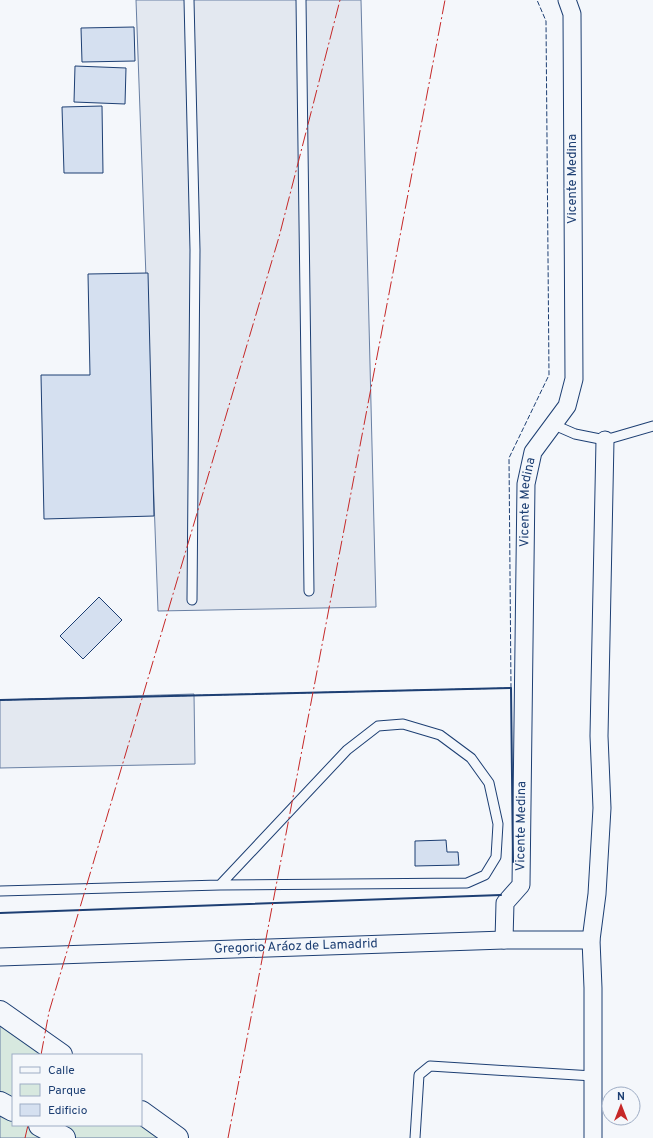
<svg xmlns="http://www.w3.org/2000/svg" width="653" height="1138" viewBox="0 0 653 1138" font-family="Overpass,sans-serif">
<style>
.green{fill:#d7e8df;stroke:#687fa3}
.parking{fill:#e3e8f0;stroke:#687fa3}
.building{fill:#d5e0f0;stroke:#1d3f73}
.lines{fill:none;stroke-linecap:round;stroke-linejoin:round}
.service-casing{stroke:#1d3f73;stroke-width:11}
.minor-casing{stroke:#1d3f73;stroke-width:19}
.secondary-casing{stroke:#1d3f73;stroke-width:24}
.motorway-casing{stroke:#1d3f73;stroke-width:24}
.service{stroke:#f4f7fb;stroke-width:9}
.minor{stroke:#f4f7fb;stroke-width:17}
.secondary{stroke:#f4f7fb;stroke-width:22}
.motorway{stroke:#f4f7fb;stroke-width:22}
.fence{stroke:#1d3f73;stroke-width:1;stroke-dasharray:5 2;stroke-linecap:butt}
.wall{stroke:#1d3f73;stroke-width:2}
.power{stroke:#c62828;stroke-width:1;stroke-dasharray:14 3 2 3;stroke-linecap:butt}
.labels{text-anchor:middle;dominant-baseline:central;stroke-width:3;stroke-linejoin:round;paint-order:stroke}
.street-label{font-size:13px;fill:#1d3f73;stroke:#f4f7fb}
</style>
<rect width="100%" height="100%" fill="#f4f7fb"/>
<path class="green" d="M0,1012L61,1055H13V1125H141L177,1138H0Z"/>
<g class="parking">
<path d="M136,0H361L376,607L158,611Z"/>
<path d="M194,694L195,764L0,768V700Z"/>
</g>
<g class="building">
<path d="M134,27L135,61L82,62L81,28Z"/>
<path d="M75,66L126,68L125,104L74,102Z"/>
<path d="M102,106L103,173H64L62,107Z"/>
<path d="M148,273L154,516L44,519L41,375H90L88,274Z"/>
<path d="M99,597L122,620L83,659L60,636Z"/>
<path d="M446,840L447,852H458L459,865L415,866V841Z"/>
</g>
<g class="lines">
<g class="service-casing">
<g id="service">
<path d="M189,0L195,250L192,600"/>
<path d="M301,0L309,591"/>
<path d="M552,424L575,434L605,440L653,426"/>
<path d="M0,891L220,885L467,883L485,875L496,857L498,824L489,783L471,758L440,735L403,724L378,726L347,750L220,885"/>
<path d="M415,1138L419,1075L430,1066L593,1076"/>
</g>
</g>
<g class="minor-casing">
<g id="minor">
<path id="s1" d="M504,940L505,903L521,885L526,484L533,452L567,406L574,379L572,14L567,0"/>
<path id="s2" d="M0,957L504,940H591"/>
<path d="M593,1138V988L591,940L597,894L602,808L599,736L605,440"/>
</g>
</g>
<g class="secondary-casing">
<g id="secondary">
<path d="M0,1012L61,1055"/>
<path d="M141,1112L177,1138"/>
</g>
</g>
<g class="motorway-casing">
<g id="motorway">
<path d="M0,1103L13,1110"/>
<path d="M40,1125L64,1138"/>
</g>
</g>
<use href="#service" class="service"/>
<use href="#minor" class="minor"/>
<use href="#secondary" class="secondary"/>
<use href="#motorway" class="motorway"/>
<path class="fence" d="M0,700L511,688L509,458L549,375L546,21L537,0"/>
<g class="wall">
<path d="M0,700L511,688L513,862"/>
<path d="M0,913L501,895"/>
</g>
<g class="power">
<path d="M41,1055L49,1012L279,237L340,0"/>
<path d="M25,1138L28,1125"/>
<path d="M228,1138L445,0"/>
</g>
</g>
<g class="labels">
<g class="street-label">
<text transform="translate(573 179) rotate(-90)">Vicente Medina</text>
<text stroke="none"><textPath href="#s1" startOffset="444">Vicente Medina</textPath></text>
<text stroke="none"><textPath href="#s1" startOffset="120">Vicente Medina</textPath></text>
<text stroke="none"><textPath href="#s2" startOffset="296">Gregorio Aráoz de Lamadrid</textPath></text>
</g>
</g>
<rect x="12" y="1054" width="130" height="72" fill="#f4f7fb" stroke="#9eadc5"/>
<rect x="20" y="1067" width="20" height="6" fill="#f4f7fb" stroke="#9eadc5"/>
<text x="48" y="1074" font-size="12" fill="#1d3f73">Calle</text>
<rect x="20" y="1084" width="20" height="12" fill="#d7e8df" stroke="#9eadc5"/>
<text x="48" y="1094" font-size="12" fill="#1d3f73">Parque</text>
<rect x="20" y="1104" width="20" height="12" fill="#d5e0f0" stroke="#9eadc5"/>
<text x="48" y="1114" font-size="12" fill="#1d3f73">Edificio</text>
<g transform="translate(621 1106)"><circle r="19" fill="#f4f7fb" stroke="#9eadc5"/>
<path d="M0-3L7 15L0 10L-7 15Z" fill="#c62828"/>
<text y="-6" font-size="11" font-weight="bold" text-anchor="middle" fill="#1d3f73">N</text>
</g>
</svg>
